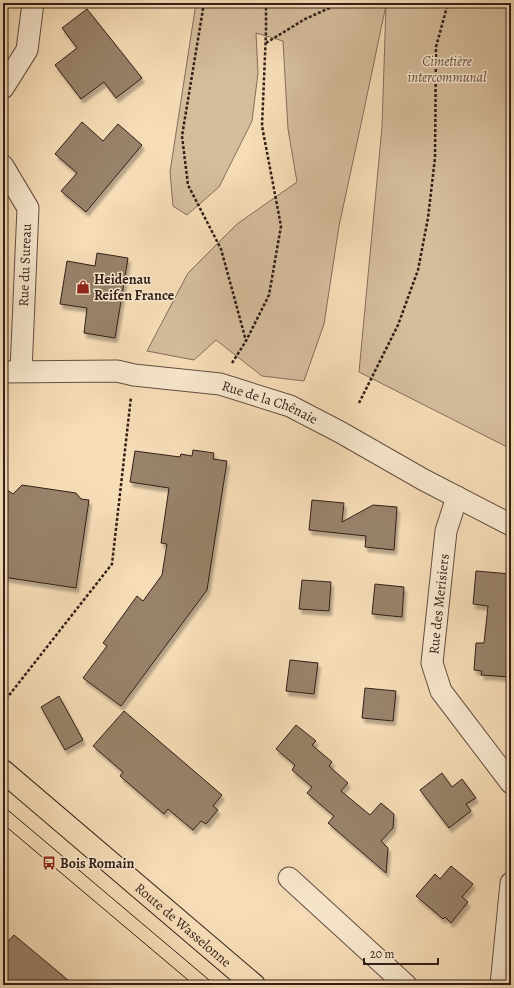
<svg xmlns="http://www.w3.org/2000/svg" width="514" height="988" viewBox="0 0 514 988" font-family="Alegreya,serif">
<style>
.green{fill:#d5bd9c;stroke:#846e5a}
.building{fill:#98826b;stroke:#321f18;filter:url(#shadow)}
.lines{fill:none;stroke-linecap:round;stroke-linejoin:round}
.minor-casing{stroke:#634e40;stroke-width:23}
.primary-casing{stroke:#321f18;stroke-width:24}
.path{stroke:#321f18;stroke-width:2.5;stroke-dasharray:3 2;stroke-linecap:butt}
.minor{stroke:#f9e9d0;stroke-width:21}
.primary{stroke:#f6ddb7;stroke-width:22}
.tram{stroke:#321f18;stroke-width:1}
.labels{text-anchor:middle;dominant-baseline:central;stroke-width:3;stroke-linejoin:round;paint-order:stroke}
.park-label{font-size:14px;font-style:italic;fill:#634e40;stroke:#f9e9d0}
.street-label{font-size:14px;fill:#321f18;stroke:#f9e9d0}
.poi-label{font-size:14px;font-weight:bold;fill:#321f18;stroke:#f9e9d0;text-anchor:start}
</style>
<defs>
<filter id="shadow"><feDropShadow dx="2.5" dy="4.5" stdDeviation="1" flood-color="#0004"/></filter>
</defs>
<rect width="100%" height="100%" fill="#f6ddb7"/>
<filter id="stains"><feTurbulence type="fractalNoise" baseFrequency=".005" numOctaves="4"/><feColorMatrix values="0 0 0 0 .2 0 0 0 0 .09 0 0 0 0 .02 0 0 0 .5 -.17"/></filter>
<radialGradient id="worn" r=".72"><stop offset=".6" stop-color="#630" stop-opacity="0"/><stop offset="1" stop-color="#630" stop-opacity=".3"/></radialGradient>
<path class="green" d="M196,3H511V449L359,372L382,127L386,5L361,124L339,226L324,324L304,381L262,376L216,340L194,360L147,351L188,273L237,224L297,182L288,129L283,41L256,33L258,73L252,121L219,187L187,215L173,206L170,172Z"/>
<g class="building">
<path d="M87,9L142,78L116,98L104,82L81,99L55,65L77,48L62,28Z"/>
<path d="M82,122L103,141L118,124L142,145L86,212L61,191L77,173L55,154Z"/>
<path d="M97,253L128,258L115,338L84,333L87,308L60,304L67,261L95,266Z"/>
<path d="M193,450L214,453L213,459L227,461L207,590L121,706L83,678L107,646L103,643L137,596L143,601L162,575L167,544L161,543L169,488L130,482L135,451L180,457L181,454L192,456Z"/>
<path d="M22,485L76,493L81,499L89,500L76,588L3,577V487L13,494Z"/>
<path d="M312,500L344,503L342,522L373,505L397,507L394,550L365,547L366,536L309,530Z"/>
<path d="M476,571L511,574V677L481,675L482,671L474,670L476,643H484L488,606L473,604Z"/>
<path d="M302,580L331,582L329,611L299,609Z"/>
<path d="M375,584L404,587L402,617L372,614Z"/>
<path d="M290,660L318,663L314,694L286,691Z"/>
<path d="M365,688L396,691L393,721L362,718Z"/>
<path d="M59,696L83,740L65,750L41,707Z"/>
<path d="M124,711L222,795L213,806L218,810L206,824L201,821L193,830L168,809L164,814L120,776L123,772L93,746Z"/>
<path d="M296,725L316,741L312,745L332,762L329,766L348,783L341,791L370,815L381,803L394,814L393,828L381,841L388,848L386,873L328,823L334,816L307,793L312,787L292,770L295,765L276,749Z"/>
<path d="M442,773L452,787L462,779L476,798L466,804L471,811L449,828L420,790Z"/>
<path d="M451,866L473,884L462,897L468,902L451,923L445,917L443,919L416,896L435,874L440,879Z"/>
<path d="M14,935L74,985H3V947Z"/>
</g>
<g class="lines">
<g class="minor-casing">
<g id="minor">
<path d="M3,88L27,50L33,3"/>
<path d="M3,166L28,208L21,371"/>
<path id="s1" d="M3,372L117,371L134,375L220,384L290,406L340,432L424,480L511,525"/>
<path d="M457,497L446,531L432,663L441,691L511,783"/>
<path d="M289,878L406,985"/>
<path d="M501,985L511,883"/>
</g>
</g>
<g class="primary-casing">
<g id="primary">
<path id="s2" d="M3,771L254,985"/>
</g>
</g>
<g class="path">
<path d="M204,3L182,136L188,185L221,249L236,304L246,341"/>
<path d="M266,43L305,19L341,3"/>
<path d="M232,363L246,341L269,295L281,226L262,126L266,32V3"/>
<path d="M359,403L398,325L418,270L428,218L435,158L436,47L448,3"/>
<path d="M3,703L112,564L131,397"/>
</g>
<use href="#minor" class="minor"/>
<use href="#primary" class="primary"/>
<g class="tram">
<path d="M3,806L215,985"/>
<path d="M3,824L194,985"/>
</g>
</g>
<defs>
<g id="shop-bare" transform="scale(1.08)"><path d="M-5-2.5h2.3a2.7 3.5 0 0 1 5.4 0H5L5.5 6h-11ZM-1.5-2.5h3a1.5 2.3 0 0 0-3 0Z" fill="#8f2418" stroke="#f9e9d0" stroke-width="2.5" paint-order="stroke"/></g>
<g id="bus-bare" transform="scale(1.08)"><path d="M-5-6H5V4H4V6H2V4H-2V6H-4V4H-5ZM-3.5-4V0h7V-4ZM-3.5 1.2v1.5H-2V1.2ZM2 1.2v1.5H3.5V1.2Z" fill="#8f2418" stroke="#f9e9d0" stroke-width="2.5" paint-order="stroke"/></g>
</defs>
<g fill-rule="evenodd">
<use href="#shop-bare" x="83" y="287"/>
<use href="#bus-bare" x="49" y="863"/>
</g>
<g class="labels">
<g class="park-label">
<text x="447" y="61">Cimetière<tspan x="447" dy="16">intercommunal</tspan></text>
</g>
<g class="street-label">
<text transform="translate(25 265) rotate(-88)">Rue du Sureau</text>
<text stroke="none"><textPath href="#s1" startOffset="271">Rue de la Chênaie</textPath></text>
<text transform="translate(439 604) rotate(-84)">Rue des Merisiers</text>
<text stroke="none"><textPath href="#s2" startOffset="237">Route de Wasselonne</textPath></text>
</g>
<g class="poi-label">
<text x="94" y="279">Heidenau<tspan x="94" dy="16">Reifen France</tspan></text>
<text x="60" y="863">Bois Romain</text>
</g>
</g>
<rect width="514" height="988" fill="none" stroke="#f6ddb7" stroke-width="16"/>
<rect x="4" y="4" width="506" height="980" fill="none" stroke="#321f18" stroke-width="2"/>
<rect x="8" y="8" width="498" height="972" fill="none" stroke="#321f18"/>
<path d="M364 958v6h74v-6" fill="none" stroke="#321f18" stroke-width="2"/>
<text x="370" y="958" font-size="12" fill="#321f18" stroke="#f9e9d0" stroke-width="3" paint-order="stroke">20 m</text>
<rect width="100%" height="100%" filter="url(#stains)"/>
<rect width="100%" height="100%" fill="url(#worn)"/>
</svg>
